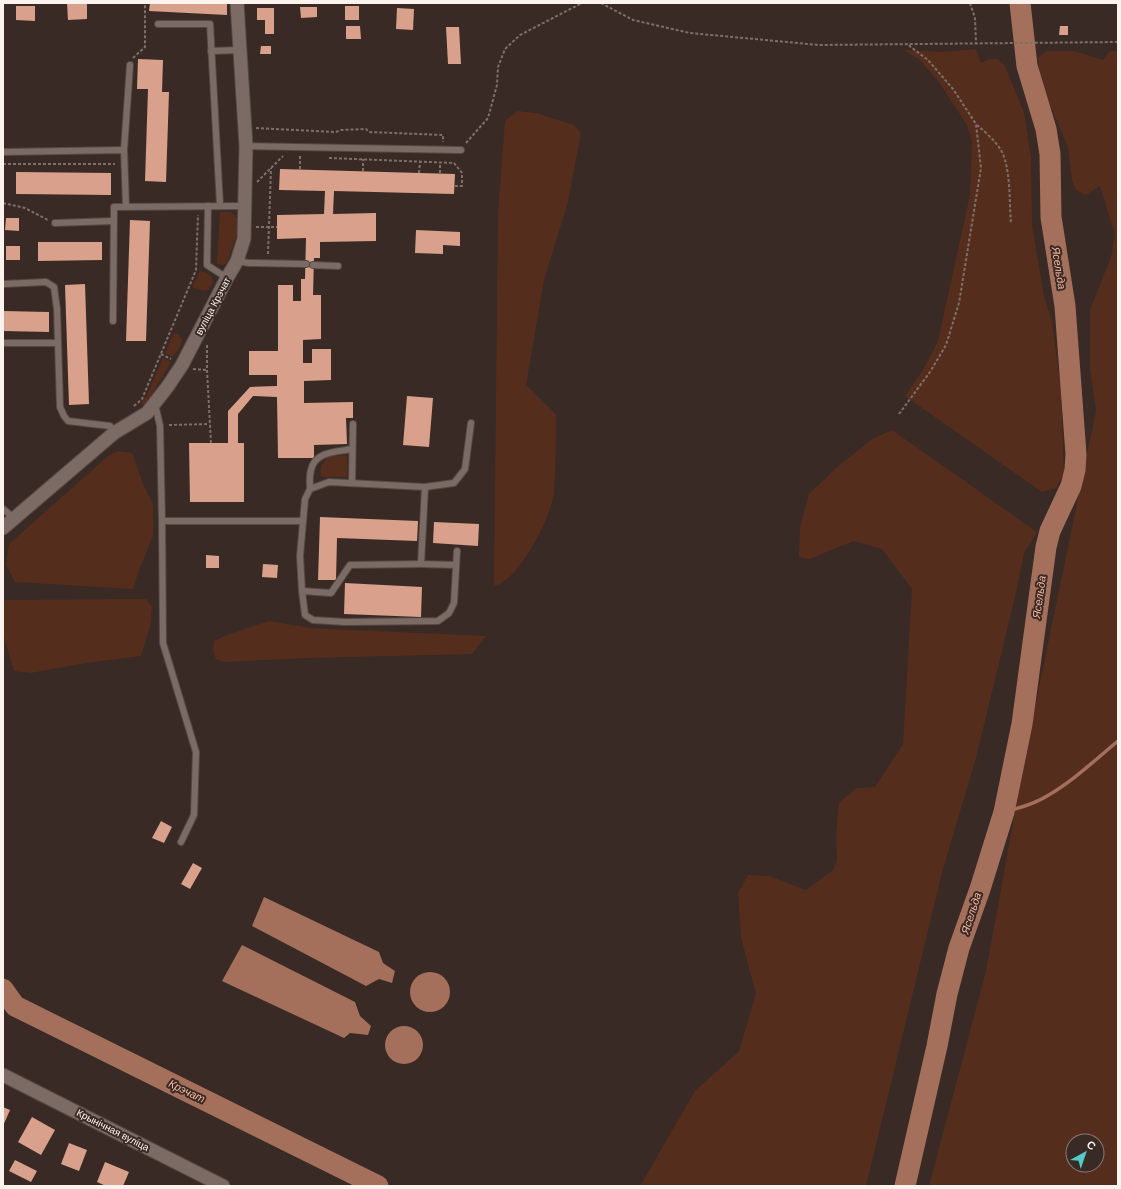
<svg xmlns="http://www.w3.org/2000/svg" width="1121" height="1189" viewBox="0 0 1121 1189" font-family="'DM Sans',sans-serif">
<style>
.green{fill:#552d1d;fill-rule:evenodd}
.water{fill:#a5705b}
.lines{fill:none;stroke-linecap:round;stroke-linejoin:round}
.stream{stroke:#a5705b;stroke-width:3.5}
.river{stroke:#a5705b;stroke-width:21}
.building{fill:#d9a18b}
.lane-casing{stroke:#554944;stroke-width:8}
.street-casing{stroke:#554944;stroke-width:15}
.path{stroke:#7d706b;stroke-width:2;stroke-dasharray:3 2;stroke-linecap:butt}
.lane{stroke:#7c6b65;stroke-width:6}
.street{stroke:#7c6b65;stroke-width:13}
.labels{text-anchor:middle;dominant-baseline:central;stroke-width:4;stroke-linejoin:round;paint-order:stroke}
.street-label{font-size:10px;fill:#fcf2ee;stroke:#392a25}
.water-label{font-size:11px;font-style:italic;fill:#f8b79e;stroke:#392a25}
</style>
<rect width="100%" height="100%" fill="#392a25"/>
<g class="green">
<path d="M976,49L981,63L989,59H998L1005,66L1024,112L1031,158L1032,226L1044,296L1052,321L1061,390L1064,474L1056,488L1042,492L905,396L923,370L938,341L970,195L972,141L967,125L939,82L919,59L903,50L942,52Z"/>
<path d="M1046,51H1074L1103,60L1110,51H1118V1186H929L986,971L1030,731L1096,411L1090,369V310L1111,257L1115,235L1100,186L1086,195L1076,190L1072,180L1068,148L1040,80L1038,58ZM1073,1141H1097V1165H1073Z"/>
<path d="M517,111L536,113L574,125L581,133L568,202L544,280L526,385L556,415C556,440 556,466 554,492C552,516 519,581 494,586L498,213L505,121Z"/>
<path d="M220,212H231L237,218L238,231L227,262L224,265L217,264Z"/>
<path d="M200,271C207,273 213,275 213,283L208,290L203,291L192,287Z"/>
<path d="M174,333L178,334L182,339L181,345L173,357L165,353Z"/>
<path d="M163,358L171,362L152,394L143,406L141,403L147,395Z"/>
<path d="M892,430L1037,532L1024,553L1016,593L976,758L943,869L866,1186H640L695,1091L739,1051L756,994L741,938L738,893L748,875L769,876L806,890L833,870L837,860L836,835L839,803L856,788L875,787L903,744L912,589L882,549L853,541L810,559L799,557L800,528L809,494L836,468L872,439Z"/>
<path d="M118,451L132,453L144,486L153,504V536L139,570L133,589L15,582L6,565L9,544L108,456Z"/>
<path d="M347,455V477H321C319,467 322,462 330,456Z"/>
<path d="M146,599L152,607L150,627L141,656L86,663L31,673L14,671L3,634V600Z"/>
<path d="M269,621L310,628L486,636L472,654L307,658L224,662L216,659L213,651L214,641L227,635Z"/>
</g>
<g class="water">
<path d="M264,897L379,952L383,963L395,971L392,983L379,979L366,986L252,926Z"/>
<path d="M242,945L355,1002L360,1016L371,1026L368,1035L350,1033L344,1038L222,981Z"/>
<circle cx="430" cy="992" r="20"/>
<circle cx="404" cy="1045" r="19"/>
</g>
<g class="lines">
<path class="stream" d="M1004,812C1019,808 1034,804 1047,796C1073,781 1095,760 1118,741"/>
<g class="river">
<path d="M3,989L15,1006L378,1186"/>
<path d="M905,1186L937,1046L947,994L959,948L980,889L1004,812L1022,724L1046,547L1050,531L1071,486L1075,470L1076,454L1065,306L1051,217L1050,154L1046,129L1027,66L1020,3"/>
</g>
</g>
<g class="building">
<path d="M67,3H87V19L68,20Z"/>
<path d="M150,3H227V15L149,11Z"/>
<path d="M16,6H35V21L16,20Z"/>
<rect x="345" y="6" width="14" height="14"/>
<path d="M300,7H317V17L301,18Z"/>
<path d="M257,8H274V34H265V20H257Z"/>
<path d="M397,8L414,9L413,30L396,29Z"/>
<path d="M346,26H360L361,39H346Z"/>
<path d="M1060,26H1068V35H1059Z"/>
<path d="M446,27H459L461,64H448Z"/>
<path d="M261,46H271V54H260Z"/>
<path d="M138,59L163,60L162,92H169L166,182L145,181L148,89H137Z"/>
<path d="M280,169L455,174L454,194L334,191L333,214L376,213V241L320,242V258H314L313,295H321V339L303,340V363H312V349H331V380L304,381V403L353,402V418H346L347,444L314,445V458H278L277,397L253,396L238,414V443H244V502H190L189,443H228V411L250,387L277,386V375H249V351H278V285H293V301H301V279H305L306,238L277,239V215L324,214L325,191L279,190Z"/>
<path d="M16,172L111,173V195L16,194Z"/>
<path d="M6,218H19V231L5,230Z"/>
<path d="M130,220L150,221L146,341H126Z"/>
<path d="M416,230L460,232V246L443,245V254L415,253Z"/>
<path d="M38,242H102V260L38,261Z"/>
<rect x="6" y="246" width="14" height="14"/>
<path d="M85,284L89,404L69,405L65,285Z"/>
<path d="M3,311L49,312V332L3,331Z"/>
<path d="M407,396L433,398L429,447L403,445Z"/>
<path d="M320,517L418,521L417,541L337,538L336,580H318Z"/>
<path d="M434,522L479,524L478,546L433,543Z"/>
<path d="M206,555L219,556V568H206Z"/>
<path d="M263,564L278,565L277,578L262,577Z"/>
<path d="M345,583L422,587L421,617L344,614Z"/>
<path d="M161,821L172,827L164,843L152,838Z"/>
<path d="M193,863L202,868L190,889L181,884Z"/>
<path d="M3,1107L10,1110L3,1126Z"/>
<path d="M32,1117L55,1130L41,1155L18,1142Z"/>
<path d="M69,1143L87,1150L79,1171L61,1164Z"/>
<path d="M15,1160L37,1171L31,1182L9,1171Z"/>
<path d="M105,1162L129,1172L123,1186H106L97,1182Z"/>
</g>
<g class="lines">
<g class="lane-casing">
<g id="lane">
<path d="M158,24H210L220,205"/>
<path d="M211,51L240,50"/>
<path d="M246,146L461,150"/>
<path d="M124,150L130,65"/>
<path d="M3,152L124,150L126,206"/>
<path d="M208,206L207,265L227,278"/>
<path d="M55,223L113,221"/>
<path d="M237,261L249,263L306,264"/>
<path d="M313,265L338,266"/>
<path d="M3,284L46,282L54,287L57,309L60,407L64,416L68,421L110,426L114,433"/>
<path d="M113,321L114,207L245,206"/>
<path d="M3,343H58"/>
<path d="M155,404L160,426L162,521H303"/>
<path d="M352,483L353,424"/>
<path d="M425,487L421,564L456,565"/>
<path d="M310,489C310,483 309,476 311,470C315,451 337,452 352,449"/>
<path d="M3,509L14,518"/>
<path d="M162,521L163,643L196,752L194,815L181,842"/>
<path d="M457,551L454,603L449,613L438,621L345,622L313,620L305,615L302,591L300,556L305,499L310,489L329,482L425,487L454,483L465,469L471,423"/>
<path d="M302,591L331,593L350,565L421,564"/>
</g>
</g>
<g class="street-casing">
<g id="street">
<path d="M3,528L114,433L147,413L168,386L182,365L227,278L237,261L244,239L246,146L237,3"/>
<path d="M3,1075L223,1186"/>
</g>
</g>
<g class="path">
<path d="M601,3L633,20L690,33L819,45L1118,42"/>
<path d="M970,3L975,18L976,43"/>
<path d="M133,58L145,47V3"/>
<path d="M977,125C985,132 996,141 1002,152C1011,171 1009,201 1011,223"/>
<path d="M256,128L336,132L341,130L366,129L369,132L443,135V142"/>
<path d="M466,143L488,118L497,85L498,67L505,49L520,35L582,3"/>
<path d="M329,158L454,163L462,173V186H454"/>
<path d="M3,164H115"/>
<path d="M300,169V156"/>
<path d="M363,171V159"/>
<path d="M419,173L420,162"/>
<path d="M440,173V163"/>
<path d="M257,182L283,156"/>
<path d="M3,203L25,208L48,220"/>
<path d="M256,227H277"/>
<path d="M268,254L271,168"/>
<path d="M207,345V370L211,443"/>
<path d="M161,354L171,359"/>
<path d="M193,369L206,370"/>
<path d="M134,406L142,399L196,270L198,215"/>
<path d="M899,414L930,372L946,345L959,303L981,168L976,124L953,89L928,60L907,44"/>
<path d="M169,425L209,424"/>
</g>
<use href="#lane" class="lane"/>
<use href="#street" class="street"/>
</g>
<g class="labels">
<g class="street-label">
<text transform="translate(213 306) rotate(-62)">вуліца Крэчат</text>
<text transform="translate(113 1130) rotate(27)">Крынічная вуліца</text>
</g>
<g class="water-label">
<text transform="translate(1059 268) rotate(81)">Ясельда</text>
<text transform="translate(1039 597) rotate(-82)">Ясельда</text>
<text transform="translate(971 913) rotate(-72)">Ясельда</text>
<text transform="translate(187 1091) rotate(26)">Крэчат</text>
</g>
</g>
<rect width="1121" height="1189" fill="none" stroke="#fcf2ee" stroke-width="8"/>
<g transform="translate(1085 1153) rotate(40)"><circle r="19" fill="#392a25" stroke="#877a75"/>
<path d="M0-3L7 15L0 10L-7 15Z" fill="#53cdc9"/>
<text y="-6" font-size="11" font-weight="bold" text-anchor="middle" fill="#fcf2ee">С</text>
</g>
</svg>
